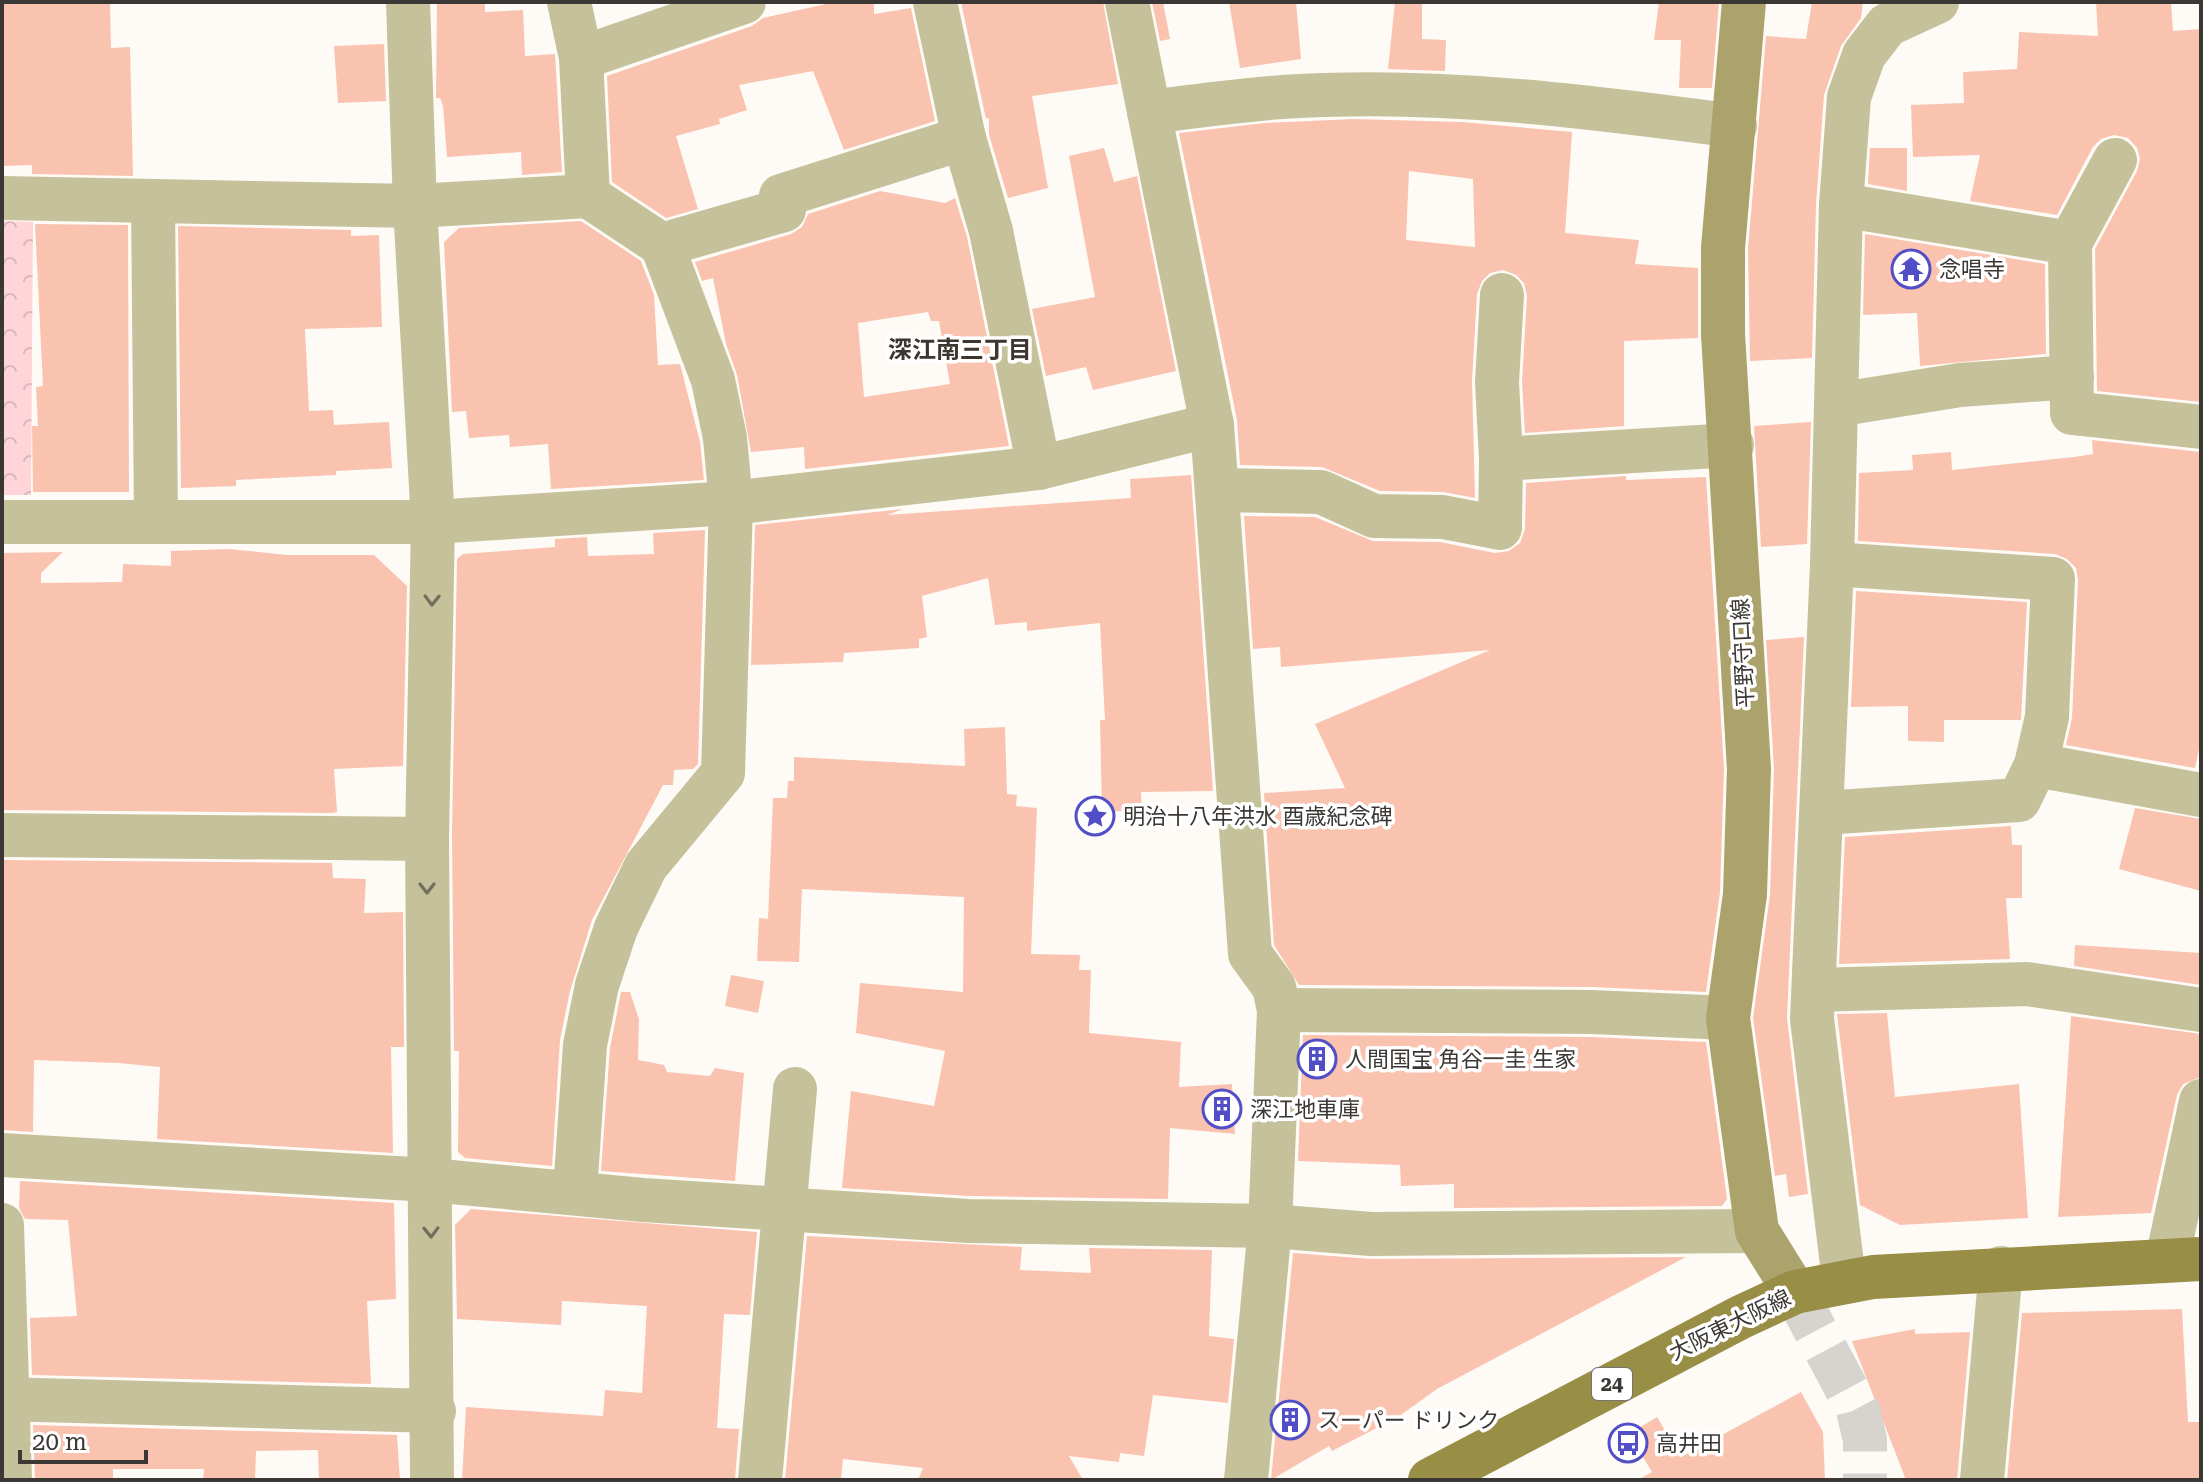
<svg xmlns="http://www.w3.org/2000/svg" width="2203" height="1482" viewBox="0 0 2203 1482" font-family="'Roboto Serif','Noto Sans JP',serif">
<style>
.park{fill:url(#park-crowns)}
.building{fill:#f9c3b0;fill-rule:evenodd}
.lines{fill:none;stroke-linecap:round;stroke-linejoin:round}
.secondary-tunnel{stroke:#d7d4d0;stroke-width:44;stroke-dasharray:44 22;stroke-linecap:butt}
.street{stroke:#c5c19b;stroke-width:44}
.secondary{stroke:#aba36b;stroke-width:44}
.primary{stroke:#988e45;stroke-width:44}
.oneway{stroke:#726e5d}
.labels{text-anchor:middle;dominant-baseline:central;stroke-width:7;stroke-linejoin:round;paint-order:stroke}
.shield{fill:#fff;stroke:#767371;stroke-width:2}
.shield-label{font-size:20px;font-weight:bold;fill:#3b3734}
.poi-label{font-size:22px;fill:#3b3734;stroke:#fff;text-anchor:start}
.street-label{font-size:22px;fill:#3b3734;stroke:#fff}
.neighbourhood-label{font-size:24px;font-weight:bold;fill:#3c362f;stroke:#fff}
</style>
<defs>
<pattern id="park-crowns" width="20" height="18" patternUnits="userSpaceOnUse" patternTransform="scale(2)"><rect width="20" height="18" fill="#ffd5da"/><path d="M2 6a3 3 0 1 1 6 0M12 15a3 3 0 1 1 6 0" fill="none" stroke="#dbb7bc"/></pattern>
</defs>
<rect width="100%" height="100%" fill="#fefbf7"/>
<path class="park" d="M2,221L33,222L31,495H2Z"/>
<g class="building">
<path d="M2,2H110L111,48L130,47L133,176L32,174V165L4,166Z"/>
<path d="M437,2H485V12L523,10L525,56L555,54L562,172L522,175L521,152L447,157L443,106L440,98H436Z"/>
<path d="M835,2H874V14L911,8L935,121L844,150L813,71L739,85L747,110L719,119L720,124L676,136L698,209L666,218L612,182L607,76L752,26L763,18Z"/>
<path d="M961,2H1103L1118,84L1032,96L1048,188L1008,198L989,135V118L986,119Z"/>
<path d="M1152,2H1163L1170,39L1160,41Z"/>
<path d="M1229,2H1296L1301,59L1240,68Z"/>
<path d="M1395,2H1422V39L1446,40L1445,71L1388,69Z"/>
<path d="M1659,2H1719L1712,88H1679L1681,40H1654Z"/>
<path d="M1812,2H1863L1861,18L1841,46L1824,95L1816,204L1812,358L1750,361L1748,249L1766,36L1806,39Z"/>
<path d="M2096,2H2171L2173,31L2201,29V402L2097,391L2095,249L2137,171L2140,159L2137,148L2128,138L2114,135L2101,139L2093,147L2057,215L1970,201L1980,155L1913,157L1911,105L1964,103L1963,72L2017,69L2019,32L2098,36Z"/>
<path d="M384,44L386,101L338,103L334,46Z"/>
<path d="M1354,119L1462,122L1572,132L1565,233L1639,240L1635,264L1698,268V338L1624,341V426L1525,433L1522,382L1527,296L1524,283L1516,275L1503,270L1490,273L1482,281L1477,294L1472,381L1475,498L1443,492L1380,491L1322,467L1240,465L1237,420L1179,133L1265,123ZM1409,171L1473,179L1475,247L1406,240Z"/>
<path d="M1104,148L1114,182L1137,176L1176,371L1093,390L1086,367L1046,376L1032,309L1095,297L1069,156Z"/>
<path d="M1870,148H1907V191L1868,184Z"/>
<path d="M880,191L945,203L955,198L967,237L1009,446L805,469L804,447L751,452L737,375L726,344L713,278L702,281L695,262L791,234L802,227L808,214ZM928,312L931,321H939L950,384L864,397L858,323Z"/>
<path d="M581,221L641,261L654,295L658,365L680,364L700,442L704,480L551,489L548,444L510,447L509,435L469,438L466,411L452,412L444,242L459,228Z"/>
<path d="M35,224L128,225L129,492H33L32,426H38L36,387L43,386Z"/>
<path d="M178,226L351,230V236L379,235L382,327L305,329L309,411L333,410L334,425L389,422L392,468L336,471V475L236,480V486L181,488Z"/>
<path d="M1865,234L2045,264L2046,354L1920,366L1917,313L1863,315Z"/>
<path d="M1811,422L1807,544L1761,547L1754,426Z"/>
<path d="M2092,440L2201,452V740L2195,768L2066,745L2072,718L2078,580L2076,568L2067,559L2055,554L1858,541L1859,473L1913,470L1912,455L1951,452L1952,470L2074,457L2093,454Z"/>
<path d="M1191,475L1213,791L1141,792L1142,810L1102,812L1100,720H1105L1100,623L1027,631V622L995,625L988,578L922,596L927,637L919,639V648L844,653L843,662L751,665L755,525L903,509L887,515L1131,498L1130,479Z"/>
<path d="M1626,476V480L1706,477L1724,769L1720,892L1706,992L1592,987L1299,985L1274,945L1264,793L1345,788L1315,724L1490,650L1281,667L1280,647L1253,649L1244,516L1315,517L1373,541L1440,542L1495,553L1509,551L1520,543L1525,529L1526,483Z"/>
<path d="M705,530L698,764L693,769L674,770L673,785H663L592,920L570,991L560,1040L552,1166L465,1158L458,1152L459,1051H454L452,832L457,559L463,554L555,547V539L587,537L588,556L654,554L653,533Z"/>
<path d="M229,549L287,555H374L407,586L403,766L334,769L337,812L332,813L2,810V553L63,552L41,573V583L122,582L123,564L171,566V551Z"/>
<path d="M1856,591L2027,602L2021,720H1944V742L1908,741V706L1851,707Z"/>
<path d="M1804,637L1787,1018L1808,1194L1789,1197L1786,1174L1775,1176L1753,1018L1770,895L1774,768L1766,640Z"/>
<path d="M1005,727L1007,794L1017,795L1016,806L1037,808L1031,954L1080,955L1079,970H1091L1089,1033L1181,1042L1179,1087L1232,1084L1235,1134L1170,1128L1168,1199L969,1196L842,1188L851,1091L934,1106L945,1051L856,1033L860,983L963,992L964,897L802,889L799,962L757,961L759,918L768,919L773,798H787L788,781H794V757L965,766L964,729Z"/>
<path d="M2135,808L2201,819V891L2119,869Z"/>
<path d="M2011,826L2012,845H2022V898H2006L2010,959L1839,964L1845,837Z"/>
<path d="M2,860L332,863L333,878L366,879L364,913L403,912L404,1047H391L393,1153L157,1139L160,1067L118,1063L34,1060L33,1132L2,1130Z"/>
<path d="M2075,945L2201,953V985L2074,966Z"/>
<path d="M731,975L764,981L758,1013L725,1006Z"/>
<path d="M621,992H630L639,1019L638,1060L664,1065L667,1072L710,1076L715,1068L744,1073L735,1181L601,1171L610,1048Z"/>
<path d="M1887,1013L1895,1097L2019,1084L2028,1218L1900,1225L1860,1205L1837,1014Z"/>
<path d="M2071,1016L2201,1034V1077L2183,1084L2177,1095L2151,1213L2058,1217Z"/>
<path d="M1303,1035L1591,1037L1706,1042L1727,1199L1722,1206L1454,1208V1184L1401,1186L1400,1165L1298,1161Z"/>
<path d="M20,1181L394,1203L396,1299L367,1301L371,1384L32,1375L30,1318L77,1316L68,1220L25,1219L19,1208Z"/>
<path d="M471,1209L757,1232L750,1315L724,1314L717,1428L739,1429L735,1480H462L466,1407L603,1416L605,1390L642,1393L647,1306L562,1301L561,1325L457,1319L455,1225Z"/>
<path d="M807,1236L1022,1247L1020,1270L1091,1273L1089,1248L1212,1250L1209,1336L1234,1339L1228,1403L1153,1395L1144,1456L1120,1453L1119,1462L1069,1456L1083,1480H918L923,1468L843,1459L841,1480H785Z"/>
<path d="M1293,1253L1371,1259L1686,1257L1437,1389L1398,1417L1332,1451L1329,1446L1271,1480Z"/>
<path d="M2182,1309L2188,1422H2201V1480H2007L2022,1313Z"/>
<path d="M1915,1329V1334L1970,1332L1957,1480H1906L1852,1341Z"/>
<path d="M1801,1392L1823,1432L1825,1480H1638L1652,1472L1629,1434L1657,1417L1681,1457Z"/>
<path d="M33,1425L397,1435L400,1480H319L318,1450L256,1451L255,1480H203L204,1469H113V1480H35Z"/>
</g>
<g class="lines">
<path class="secondary-tunnel" d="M1795,1292L1858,1410L1865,1440V1480"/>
<g class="street">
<path d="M408,2L415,206L433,522L427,839L432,1480"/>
<path d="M569,2L581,58L588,196L662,245L713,380L725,438L731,503L723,773L646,866L616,928L597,985L585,1045L575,1192"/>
<path d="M935,2L964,138L991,231L1039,468"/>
<path d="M1127,2L1212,425L1250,954L1274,987L1279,1010L1270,1226L1246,1480"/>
<path d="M581,58L744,2"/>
<path d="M1149,112C1199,106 1250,98 1300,96C1444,88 1592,107 1735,126"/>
<path d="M2115,160L2070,243L2072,413L2201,427"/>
<path d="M2,198L415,206L588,196"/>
<path d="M153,201L156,522"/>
<path d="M1841,205L2070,243"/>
<path d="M662,245L784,210L781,196L964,138"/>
<path d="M1836,405L1960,385L2072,377"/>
<path d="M1501,459L1732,445"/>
<path d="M1218,490L1321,492L1374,516L1443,517L1500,528L1501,459L1497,382L1502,295"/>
<path d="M2,522H433L731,503L1039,468L1212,425"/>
<path d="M1832,564L2053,579L2047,717L2036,765"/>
<path d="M1822,813L2019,800L2036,765L2201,795"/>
<path d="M2,835L427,839"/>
<path d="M1814,990L2027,984L2201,1010"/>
<path d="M1279,1010L1592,1012L1728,1018"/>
<path d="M2,1155L430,1180L643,1200L968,1221L1270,1226L1371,1234L1757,1231"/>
<path d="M2,1225L10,1480"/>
<path d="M2167,1260L2201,1101"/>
<path d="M1844,1280L1812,1019L1832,564L1841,205L1849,97L1864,55L1887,25L1937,2"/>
<path d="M2,1399L434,1411"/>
<path d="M760,1480L795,1089"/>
<path d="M1982,1480L2001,1268"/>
</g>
<path class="secondary" d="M1744,2L1723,248V334L1749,769L1745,894L1728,1018L1757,1231L1795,1292"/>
<path class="primary" d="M1430,1480L1741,1317L1795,1292L1873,1277L2201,1259"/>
</g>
<defs><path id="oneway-chevron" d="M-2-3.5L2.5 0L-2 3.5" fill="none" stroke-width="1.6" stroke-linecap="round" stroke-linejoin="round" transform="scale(2)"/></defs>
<g class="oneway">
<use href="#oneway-chevron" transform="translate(432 600) rotate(91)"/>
<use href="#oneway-chevron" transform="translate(427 888) rotate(90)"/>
<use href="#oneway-chevron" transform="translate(431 1232) rotate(89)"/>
</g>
<defs>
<g id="temple-ring" transform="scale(2)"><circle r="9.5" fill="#fff" stroke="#524fc6" stroke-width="1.5"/><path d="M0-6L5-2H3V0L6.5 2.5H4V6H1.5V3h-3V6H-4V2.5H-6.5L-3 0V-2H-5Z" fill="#524fc6"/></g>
<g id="sight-ring" transform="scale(2)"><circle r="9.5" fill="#fff" stroke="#524fc6" stroke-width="1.5"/><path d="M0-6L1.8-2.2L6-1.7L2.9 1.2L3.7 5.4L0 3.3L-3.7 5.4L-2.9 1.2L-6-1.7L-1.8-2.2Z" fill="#524fc6"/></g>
<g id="building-ring" transform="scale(2)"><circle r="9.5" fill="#fff" stroke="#524fc6" stroke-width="1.5"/><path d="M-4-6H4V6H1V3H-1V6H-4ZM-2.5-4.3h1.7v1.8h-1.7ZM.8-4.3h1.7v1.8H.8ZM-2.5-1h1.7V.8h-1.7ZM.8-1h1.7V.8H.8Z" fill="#524fc6"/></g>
<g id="bus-ring" transform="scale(2)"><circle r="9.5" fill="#fff" stroke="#524fc6" stroke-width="1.5"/><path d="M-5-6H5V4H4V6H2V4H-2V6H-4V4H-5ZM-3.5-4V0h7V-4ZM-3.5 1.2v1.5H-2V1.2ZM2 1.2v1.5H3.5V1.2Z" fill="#524fc6"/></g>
</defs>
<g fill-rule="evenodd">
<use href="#temple-ring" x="1911" y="269"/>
<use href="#sight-ring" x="1095" y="816"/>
<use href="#building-ring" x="1317" y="1059"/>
<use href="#building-ring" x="1222" y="1109"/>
<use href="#building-ring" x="1290" y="1420"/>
<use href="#bus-ring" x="1628" y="1443"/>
</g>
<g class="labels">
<rect class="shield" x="1592" y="1368" width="40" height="32" rx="6"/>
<g class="shield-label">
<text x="1612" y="1384">24</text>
</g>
<g class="poi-label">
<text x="1939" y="269">念唱寺</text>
<text x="1123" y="816">明治十八年洪水 酉歳紀念碑</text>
<text x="1345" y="1059">人間国宝 角谷一圭 生家</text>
<text x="1250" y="1109">深江地車庫</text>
<text x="1318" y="1420">スーパー ドリンク</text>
<text x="1656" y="1443">高井田</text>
</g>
<g class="street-label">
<text transform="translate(1743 653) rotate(-93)">平野守口線</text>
<text transform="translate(1730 1325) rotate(-26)">大阪東大阪線</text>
</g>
<g class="neighbourhood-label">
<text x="960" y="350">深江南三丁目</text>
</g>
</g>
<rect width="2203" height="1482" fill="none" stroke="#3b3734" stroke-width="8"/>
<path d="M20 1450v12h126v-12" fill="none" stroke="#3b3734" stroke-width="4"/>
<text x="32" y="1450" font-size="24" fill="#3b3734" stroke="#ffffff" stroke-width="6" paint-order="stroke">20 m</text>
</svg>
